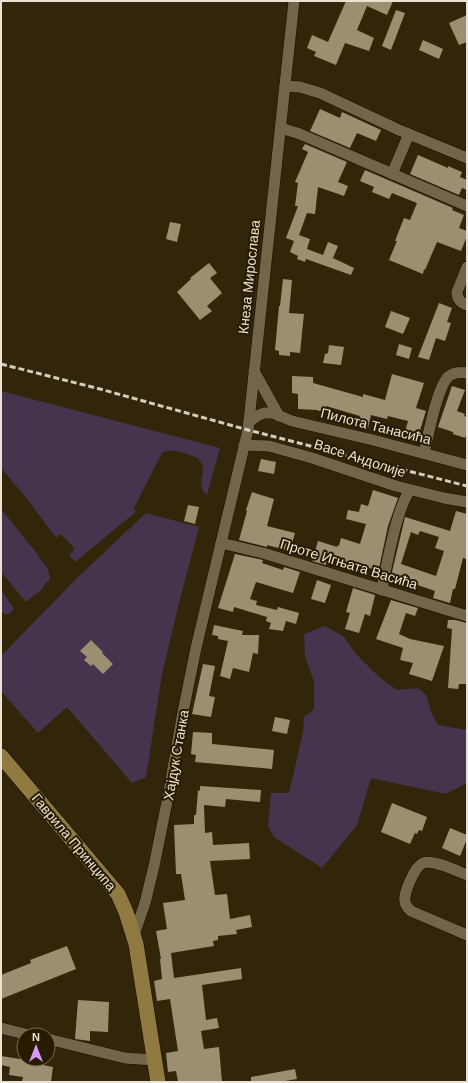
<svg xmlns="http://www.w3.org/2000/svg" width="468" height="1083" viewBox="0 0 468 1083" font-family="Helvetica,sans-serif">
<style>
.green{fill:#44344d}
.building{fill:#9c8f71;fill-rule:evenodd}
.lines{fill:none;stroke-linecap:round;stroke-linejoin:round}
.minor-casing{stroke:#180e00;stroke-width:12}
.major-casing{stroke:#180e00;stroke-width:16}
.minor{stroke:#72664a;stroke-width:11}
.major{stroke:#907a42;stroke-width:15}
.rail{stroke:#d4ccbc;stroke-width:3;stroke-dasharray:6 3;stroke-linecap:butt}
.labels{text-anchor:middle;dominant-baseline:central;stroke-width:4;stroke-linejoin:round;paint-order:stroke}
.street-label{font-size:14px;fill:#eae3d4;stroke:#271c02}
</style>
<rect width="100%" height="100%" fill="#31260a"/>
<g class="green">
<path d="M1,391L220,448L207,495C196,486 204,478 203,467C202,464 200,461 198,458C188,454 172,447 162,453L133,510L137,511L75,562L69,555L75,549L61,534L56,538L28,500L1,468Z"/>
<path d="M1,509L35,551L48,569L50,580L46,583L41,590L26,602L1,572Z"/>
<path d="M146,513L199,527L179,603L162,674L146,777L132,783L67,707L38,733L1,691V656L76,579Z"/>
<path d="M1,590L13,607V611L10,613L6,615L1,611Z"/>
<path d="M325,626L344,637L355,653L379,677L397,690L418,688L426,695L432,714L438,725L467,730V783L446,794L371,778L357,825L322,868L274,837L268,826L271,793H289L303,732L304,717L314,709V682L305,656L304,634Z"/>
</g>
<g class="building">
<path d="M346,1H393L387,15L367,6L357,30L374,38L369,51L345,43L336,65L314,56L316,52L307,48L312,35L328,42Z"/>
<path d="M396,10L405,13L391,50L382,46Z"/>
<path d="M467,15V42L459,45L449,23Z"/>
<path d="M423,40L443,49L439,59L419,50Z"/>
<path d="M320,109L340,118L342,112L381,130L376,141L357,133L350,148L310,131Z"/>
<path d="M305,144L347,162L338,182L348,186L344,196L318,187L315,214L307,213L299,235L310,239L307,249L323,255L328,242L338,246L333,258L354,268L351,275L306,259L305,262L297,259L298,256L290,252L294,241L286,238L298,206H295L298,183L295,182L308,152L302,149Z"/>
<path d="M418,155L448,168V166L462,172L460,177L467,180V190L462,188L459,195L410,174Z"/>
<path d="M365,170L453,208L452,210L464,215L459,228L467,231V236L461,251L437,242L425,270L424,269L423,274L389,260L397,241H395L404,218L410,220L417,203L392,193L389,199L372,192L374,187L360,181Z"/>
<path d="M170,222L181,224L177,242L166,239Z"/>
<path d="M209,263L217,273L210,278L222,293L207,306L212,311L200,320L177,292L191,279L190,278Z"/>
<path d="M283,279L292,280L289,313L304,314L300,353L290,352V356L279,355V351L275,350L279,306H280Z"/>
<path d="M439,303L452,308L447,322L451,323L445,341L436,338L429,360L418,357Z"/>
<path d="M391,311L410,318L403,334L385,327Z"/>
<path d="M399,344L412,348L409,359L396,355Z"/>
<path d="M329,345L344,347L341,365L323,363L325,354L328,353Z"/>
<path d="M392,374L424,383L416,408L426,411L416,443L403,439L408,421L388,416L387,419L371,415L368,428L358,425L360,416L326,406V407H324L322,412L317,410L298,409V394L292,393V376L313,377V383L363,397V394L385,400Z"/>
<path d="M452,386L465,390L457,411L465,414L464,416L467,417V432L465,438L453,434V432L438,427Z"/>
<path d="M261,459L276,462L274,474L258,471Z"/>
<path d="M373,490L398,498L388,526L378,573L372,572L373,569L328,557L326,565L312,561L318,541L337,547L338,545L339,546L341,538L360,544L366,524L346,519L348,510L359,512L361,504L368,506Z"/>
<path d="M252,492L274,499L267,526L295,533L290,551L267,545V547L239,540L247,511L246,510Z"/>
<path d="M188,505L199,507L195,524L184,521Z"/>
<path d="M456,511L467,514V559L463,558L455,589H453L450,603L433,598L435,591L409,582V581L391,576L405,517L450,531ZM420,531L439,537L435,548L444,551L436,576L401,564L411,532L418,535Z"/>
<path d="M235,554L263,560L262,563L283,570L284,567L300,572L293,593L256,582L250,599L257,601L256,605L277,610L278,607L299,613L296,624L286,621L283,631L269,629L271,623L266,621L267,617L234,607L233,612L218,608Z"/>
<path d="M317,580L331,585L325,603L311,599Z"/>
<path d="M353,588L375,595L370,616L365,614L359,633L345,629L350,613L346,612Z"/>
<path d="M391,600L418,608L415,616L406,613L399,634L410,639L444,646L432,681L409,674L413,663L400,660L403,648L376,639Z"/>
<path d="M448,620H455L467,623V664L466,684H459L458,689L448,688L452,629L447,628Z"/>
<path d="M214,625L243,631L242,635H259L258,654L253,653L249,672L233,668L230,679L220,676L228,641L218,639V636L212,635Z"/>
<path d="M91,640L103,652L102,653L113,664L103,674L93,664L91,666L84,660L87,657L80,651Z"/>
<path d="M203,664L215,666L209,696L215,697L211,717L192,714Z"/>
<path d="M275,717L290,720L287,734L272,731Z"/>
<path d="M193,732L212,733V744L274,750L272,769L195,762L196,755L191,754Z"/>
<path d="M200,786L261,790L260,802L226,799L225,807L204,805L205,833L212,832L213,845L249,843L250,859L210,861L215,895L227,894L230,919L250,915L252,927L236,930L237,934L218,936V940L213,941L214,946L171,953L174,978L241,968L242,979L202,985L206,1020L217,1018L219,1028L201,1031L204,1049L219,1047L222,1082H178L176,1071L168,1072L166,1053L178,1051L170,999L157,1001L154,981L162,979L160,959H161L156,931L167,929L163,903L185,900L181,874H176L174,825L194,824V815H196L198,790L200,791Z"/>
<path d="M392,803L427,817L422,831L419,830L417,834L415,833L410,844L381,832Z"/>
<path d="M450,828L467,835V839L460,856L442,848Z"/>
<path d="M67,946L76,969L1,999V975L31,963L30,960Z"/>
<path d="M78,1000L109,1002L108,1032L90,1031V1041L75,1039Z"/>
<path d="M1,1056L33,1061V1063L53,1067L51,1082H22L23,1077L9,1075L10,1067L1,1065Z"/>
<path d="M295,1069L297,1079L279,1082H251V1077Z"/>
</g>
<g class="lines">
<g class="minor-casing">
<g id="minor">
<path d="M285,86L300,87L320,93L399,130L467,158"/>
<path d="M281,128L300,134L467,206"/>
<path d="M392,174L409,134"/>
<path d="M467,267L457,292C457,299 461,303 467,305"/>
<path d="M254,371L279,416"/>
<path d="M249,422L257,416L264,413H273L292,421L373,440L467,465"/>
<path d="M244,445L269,446L312,458L396,486L444,498L467,502"/>
<path d="M424,453C428,437 437,386 449,376C455,372 460,372 467,373"/>
<path d="M221,543L263,553L467,616"/>
<path d="M382,590C385,569 390,549 395,528C399,515 402,501 410,490"/>
<path d="M467,875C457,871 433,859 423,863C415,866 403,894 405,901C405,906 408,908 411,911L467,935"/>
<path d="M134,935L145,903L154,866L168,797L183,712L196,648L248,430L294,1"/>
<path d="M1,1028L29,1035"/>
<path d="M48,1039L125,1058L154,1060"/>
</g>
</g>
<g class="major-casing">
<path id="major" d="M1,756L118,894L126,912L136,944L158,1082"/>
</g>
<use href="#minor" class="minor"/>
<use href="#major" class="major"/>
<path class="rail" d="M1,364L100,389L248,430L467,486"/>
</g>
<g class="labels">
<g class="street-label">
<text transform="translate(249 277) rotate(-84)">Кнеза Мирослава</text>
<text transform="translate(376 426) rotate(14)">Пилота Танасића</text>
<text transform="translate(360 458) rotate(18)">Васе Андолије</text>
<text transform="translate(349 564) rotate(17)">Проте Игњата Васића</text>
<text transform="translate(176 755) rotate(-80)">Хајдук Станка</text>
<text transform="translate(74 842) rotate(50)">Гаврила Принципа</text>
</g>
</g>
<rect width="468" height="1083" fill="none" stroke="#eae3d4" stroke-width="4"/>
<g transform="translate(36 1047)"><circle r="19" fill="#271c02" stroke="#756c56"/>
<path d="M0-3L7 15L0 10L-7 15Z" fill="#d89af8"/>
<text y="-6" font-size="11" font-weight="bold" text-anchor="middle" fill="#eae3d4">N</text>
</g>
</svg>
